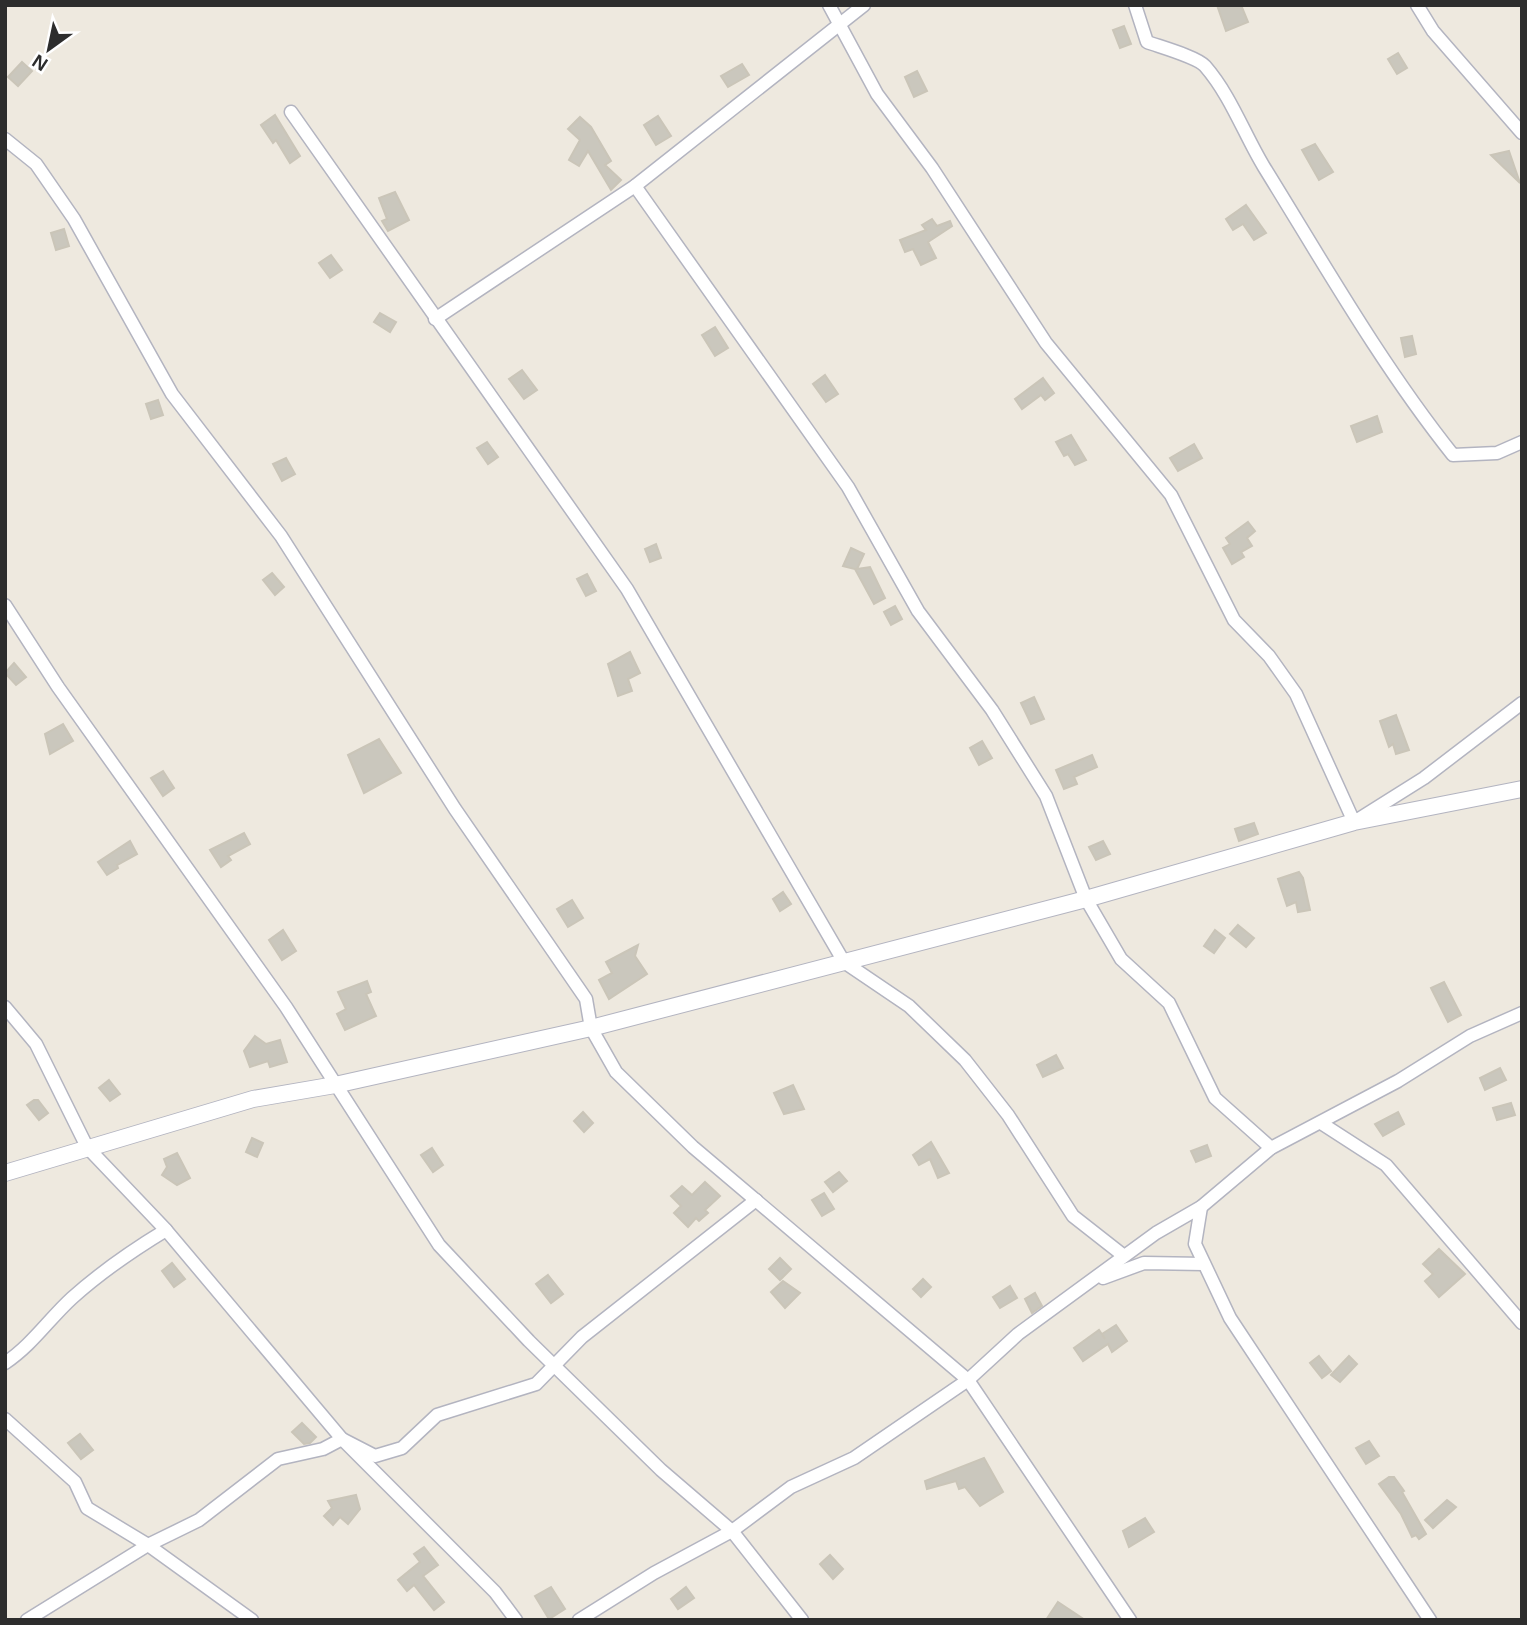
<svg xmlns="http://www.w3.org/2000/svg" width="1527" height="1625" viewBox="0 0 1527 1625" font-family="Arial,sans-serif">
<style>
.building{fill:#cac7bd;stroke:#cac5b8;stroke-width:2}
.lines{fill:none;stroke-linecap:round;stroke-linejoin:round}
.minor-casing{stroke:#b3b4c0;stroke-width:15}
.tertiary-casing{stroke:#b3b4c0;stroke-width:18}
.minor{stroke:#fff;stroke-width:12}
.tertiary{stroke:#fff;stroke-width:16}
</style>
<rect width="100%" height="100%" fill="#eee9df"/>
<g class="building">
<path d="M1217,5H1241L1248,22L1226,31Z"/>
<path d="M1124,26L1131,44L1120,48L1113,30Z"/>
<path d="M1398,53L1407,68L1397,74L1388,59Z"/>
<path d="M22,62L32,71L18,86L8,77Z"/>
<path d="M742,64L749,75L728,87L721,76Z"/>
<path d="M917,71L927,91L914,97L905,77Z"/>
<path d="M275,115L300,156L290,163L276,140L273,143L261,125Z"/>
<path d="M658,116L671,136L656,145L644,125Z"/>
<path d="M580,117L591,127L611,161L605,165L621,180L611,190L588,151L579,166L569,160L580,140L568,129Z"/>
<path d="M1315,144L1333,172L1319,180L1302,150Z"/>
<path d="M1509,151L1520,183L1491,155Z"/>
<path d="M395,192L409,220L388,231L382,221L387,219L379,198Z"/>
<path d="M1246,205L1266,233L1254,240L1243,224L1233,230L1226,219Z"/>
<path d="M932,219L937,226L950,221L952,226L928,242L936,258L921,265L913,249L905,252L900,240L926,230L922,225Z"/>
<path d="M64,229L69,246L56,250L51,233Z"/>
<path d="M331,255L342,270L330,278L319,263Z"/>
<path d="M380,313L396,322L390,332L374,322Z"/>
<path d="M715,327L728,348L715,356L702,335Z"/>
<path d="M1412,336L1416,354L1405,357L1401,338Z"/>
<path d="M522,370L537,390L524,399L509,379Z"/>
<path d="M825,375L838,394L826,402L813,384Z"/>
<path d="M1043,378L1054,393L1045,400L1041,395L1022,409L1015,399Z"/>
<path d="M158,400L163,415L151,419L146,404Z"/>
<path d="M1377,416L1382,432L1357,442L1351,426Z"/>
<path d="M1071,435L1086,460L1075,465L1068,454L1064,456L1056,442Z"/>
<path d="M487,442L498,457L488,464L477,448Z"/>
<path d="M1194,444L1202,458L1178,471L1170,458Z"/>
<path d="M286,458L295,474L282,481L273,464Z"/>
<path d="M1248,522L1255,531L1247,538L1252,546L1241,552L1244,557L1232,564L1223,548L1230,544L1226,538Z"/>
<path d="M656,544L661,558L650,562L645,549Z"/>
<path d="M851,548L864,554L857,569L870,567L885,598L874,604L855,569L843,566Z"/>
<path d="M272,573L284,587L275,595L263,580Z"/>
<path d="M587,574L596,591L586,596L577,579Z"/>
<path d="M895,606L902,619L891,625L884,612Z"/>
<path d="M630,652L640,673L628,679L632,691L618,696L608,664Z"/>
<path d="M14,663L26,677L16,685L5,673Z"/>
<path d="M1034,697L1044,719L1031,724L1021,703Z"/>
<path d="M1396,715L1409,750L1396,754L1393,744L1389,747L1380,721Z"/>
<path d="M63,724L73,741L50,754L45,734Z"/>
<path d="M379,739L401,773L364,793L348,755Z"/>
<path d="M982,741L992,758L979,765L970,748Z"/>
<path d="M1092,755L1097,767L1074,777L1077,784L1064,789L1056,770Z"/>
<path d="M163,771L174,788L163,796L151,778Z"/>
<path d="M1254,823L1258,834L1239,841L1235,829Z"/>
<path d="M244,833L250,844L228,856L231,860L221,867L210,850Z"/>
<path d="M130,841L137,854L117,865L118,868L107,875L98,862Z"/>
<path d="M1103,841L1110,854L1096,860L1089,847Z"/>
<path d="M1299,872L1303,878L1310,910L1298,912L1296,902L1287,906L1278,879Z"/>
<path d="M783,892L791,904L780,911L773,899Z"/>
<path d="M572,900L583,918L568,927L557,909Z"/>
<path d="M1238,925L1254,938L1246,947L1230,934Z"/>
<path d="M283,930L296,951L282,960L269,940Z"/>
<path d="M1215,930L1225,938L1214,953L1204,946Z"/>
<path d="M638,945L635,956L647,974L609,999L599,980L612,973L606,962Z"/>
<path d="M367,981L371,992L366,994L376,1016L345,1030L337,1014L346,1009L338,992Z"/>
<path d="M1444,982L1461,1015L1448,1022L1431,988Z"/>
<path d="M255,1036L266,1044L280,1040L287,1062L270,1067L268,1061L250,1067L244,1051Z"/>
<path d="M1056,1055L1063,1068L1043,1077L1037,1065Z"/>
<path d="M1500,1068L1506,1080L1485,1090L1480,1078Z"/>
<path d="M109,1080L120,1094L110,1101L99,1088Z"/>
<path d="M793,1085L804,1109L784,1114L774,1093Z"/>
<path d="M34,1100H38L48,1113L39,1120L27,1105Z"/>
<path d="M1511,1103L1515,1115L1497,1120L1493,1108Z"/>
<path d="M583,1112L593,1123L584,1132L574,1121Z"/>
<path d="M1398,1112L1404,1124L1383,1136L1375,1124Z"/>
<path d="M252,1138L263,1143L257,1157L246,1152Z"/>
<path d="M931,1142L949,1173L938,1178L930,1159L919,1165L913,1155Z"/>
<path d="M1207,1145L1211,1156L1196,1162L1191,1151Z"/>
<path d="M432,1148L443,1165L433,1172L421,1155Z"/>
<path d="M177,1153L190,1178L177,1185L162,1175L167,1167L164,1159Z"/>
<path d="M839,1172L847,1181L833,1192L825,1182Z"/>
<path d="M705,1182L720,1196L705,1210L708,1213L699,1221L696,1218L688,1227L674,1213L681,1206L671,1196L682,1186L692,1195Z"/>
<path d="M824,1193L834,1209L822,1216L812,1200Z"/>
<path d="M1439,1249L1465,1274L1439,1297L1425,1281L1433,1274L1423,1264Z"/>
<path d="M780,1258L791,1269L780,1280L769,1269Z"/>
<path d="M172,1263L185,1279L174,1287L162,1271Z"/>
<path d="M548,1275L563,1294L551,1303L536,1284Z"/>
<path d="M923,1279L931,1287L921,1297L913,1289Z"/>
<path d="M783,1281L800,1293L785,1308L771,1292Z"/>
<path d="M1010,1286L1017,1298L1000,1308L993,1297Z"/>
<path d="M1035,1293L1042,1306L1032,1313L1025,1299Z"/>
<path d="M1116,1325L1127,1341L1112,1352L1108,1344L1083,1361L1074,1348L1099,1330L1105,1339L1102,1334Z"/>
<path d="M1319,1356L1331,1371L1322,1378L1310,1363Z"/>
<path d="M1349,1356L1357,1364L1340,1382L1331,1375Z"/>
<path d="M302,1423L316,1437L310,1443L304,1444L292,1432Z"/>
<path d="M80,1434L93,1450L81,1459L68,1443Z"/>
<path d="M1369,1441L1379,1456L1366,1464L1356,1448Z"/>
<path d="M984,1458L1003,1492L980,1506L965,1487L959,1489L956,1481L927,1489L925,1481Z"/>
<path d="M1389,1477H1394L1404,1491L1402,1492L1426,1534L1419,1539L1416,1535L1412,1537L1401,1514L1379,1484Z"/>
<path d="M356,1495L360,1509L348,1524L340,1517L333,1525L324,1516L332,1508L328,1501Z"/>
<path d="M1447,1500L1456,1507L1433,1528L1425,1520Z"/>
<path d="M1145,1518L1154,1532L1129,1547L1123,1531Z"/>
<path d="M424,1547L438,1565L423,1576L444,1602L434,1610L414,1585L407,1591L398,1580L420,1562L414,1554Z"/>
<path d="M830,1555L843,1569L833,1579L820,1564Z"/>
<path d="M551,1587L565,1609L549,1619L535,1596Z"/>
<path d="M686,1587L694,1598L678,1609L671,1599Z"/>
<path d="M1058,1602L1085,1620H1046Z"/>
</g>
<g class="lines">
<g class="minor-casing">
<g id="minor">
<path d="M829,5L877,94L932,168L1046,343L1171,495L1234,620L1269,656L1296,694L1354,822L1424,778L1522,703"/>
<path d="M1135,5L1147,42C1161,47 1197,57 1205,66C1231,96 1244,134 1264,167C1324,264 1382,366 1453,455L1497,453L1522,442"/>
<path d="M1417,5L1433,31L1522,133"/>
<path d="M291,112L627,589L844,962L909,1006L965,1060L1008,1115L1073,1216L1124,1256"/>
<path d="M5,139L36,164L74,219L172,394L281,536L455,809L586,999L591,1028L616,1072L693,1147L968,1380L1130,1620"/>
<path d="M635,186L848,487L918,611L992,710L1046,796L1086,899L1121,959L1169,1003L1215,1098L1271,1148"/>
<path d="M435,319L635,186L864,5"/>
<path d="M5,605L58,687L286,1007L439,1245L529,1341L661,1470L732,1531L802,1620"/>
<path d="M5,1007L36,1044L87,1147L166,1230L342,1439L495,1592L516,1620"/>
<path d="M1321,1123L1386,1165L1522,1323"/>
<path d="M1201,1207L1195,1244L1230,1318L1430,1620"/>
<path d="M1103,1278L1144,1263L1204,1264"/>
<path d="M5,1363C32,1345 49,1319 72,1298C101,1272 133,1250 166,1230"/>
<path d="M5,1419L75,1482L87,1508L148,1545L252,1620"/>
<path d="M27,1620L148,1545L199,1520L278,1459L323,1449L342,1439L375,1456L402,1448L437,1415L536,1384L582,1337L756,1200"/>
<path d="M579,1620L654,1573L732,1531L791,1487L854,1458L968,1380L1018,1334L1156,1233L1201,1207L1271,1148L1398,1081L1470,1036L1522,1013"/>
</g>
</g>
<g class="tertiary-casing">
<path id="tertiary" d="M5,1173L253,1099L335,1085L591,1028L1086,899L1354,822L1522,789"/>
</g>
<use href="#minor" class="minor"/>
<use href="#tertiary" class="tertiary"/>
</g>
<rect width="1527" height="1625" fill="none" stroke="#2d2d2d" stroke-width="14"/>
<g transform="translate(49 49) rotate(213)" stroke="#ffffff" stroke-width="5" paint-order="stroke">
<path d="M0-5L12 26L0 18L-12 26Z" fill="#2d2d2d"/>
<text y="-10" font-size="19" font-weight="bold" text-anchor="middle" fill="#2d2d2d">N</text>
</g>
</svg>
